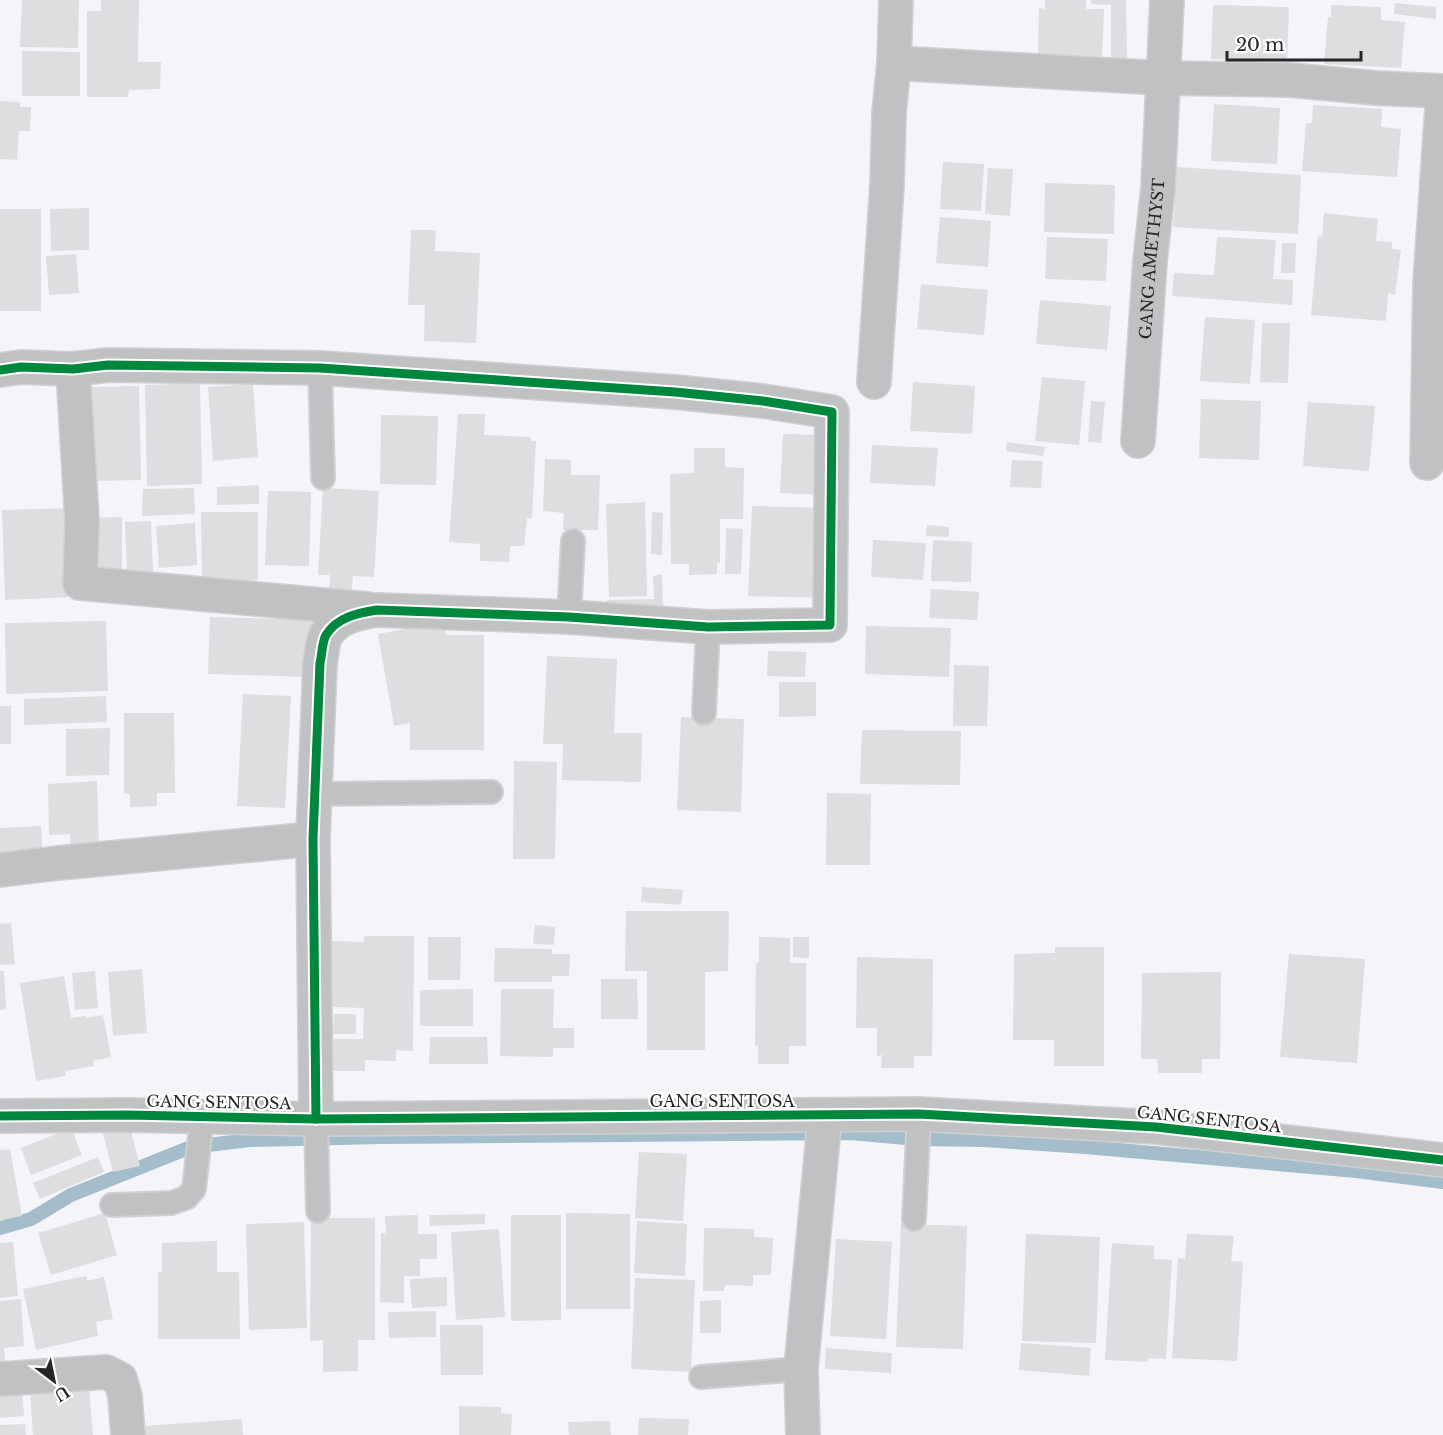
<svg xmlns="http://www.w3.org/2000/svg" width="1443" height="1435" viewBox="0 0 1443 1435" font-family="'Libre Baskerville',serif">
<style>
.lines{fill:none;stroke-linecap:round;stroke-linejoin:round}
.stream{stroke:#a3bdcb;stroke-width:14}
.building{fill:#dedddf}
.service-casing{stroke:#d0d0d2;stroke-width:26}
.minor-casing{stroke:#d0d0d2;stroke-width:36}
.service{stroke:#c0c1c2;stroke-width:22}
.minor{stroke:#c0c1c2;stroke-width:33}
.cycleway-casing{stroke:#fff;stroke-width:13}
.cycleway{stroke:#00873e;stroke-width:9}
.labels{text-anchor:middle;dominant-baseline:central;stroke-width:4.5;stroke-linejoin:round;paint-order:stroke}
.street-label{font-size:16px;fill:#262628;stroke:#fff}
</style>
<rect width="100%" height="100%" fill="#f5f4f8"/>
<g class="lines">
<path class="stream" d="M0,1228L31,1219L71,1195L191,1147L250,1140L382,1137L851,1133L916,1139L985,1140L1085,1147L1356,1171L1443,1182"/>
</g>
<g class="building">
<path d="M22,0H79L78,48L20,47Z"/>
<path d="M101,0H139L138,62H161L160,89L129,90L128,97H87V11H101Z"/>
<path d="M1045,0H1086V9H1104L1102,56L1038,55L1039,8L1045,9Z"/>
<path d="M1091,0H1126L1127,59H1111V5L1091,4Z"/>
<path d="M1395,3L1436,7V19L1394,14Z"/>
<path d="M1213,5L1289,7L1287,61L1211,59Z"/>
<path d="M1331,5L1381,7V20L1405,22L1401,68L1324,64L1328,17H1331Z"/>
<path d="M22,51L80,52V96H22Z"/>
<path d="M0,101L20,102V107H31L30,131H19L17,160L0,159Z"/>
<path d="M1214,104L1280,108L1277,164L1211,161Z"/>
<path d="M1313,105L1382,109L1381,127L1401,129L1397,177L1302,171L1306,123H1312Z"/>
<path d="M943,162L984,164L981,211L940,209Z"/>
<path d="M1177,167L1301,175L1298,234L1173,227Z"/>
<path d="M988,168L1013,169L1010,216L985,214Z"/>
<path d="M1045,183L1115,185L1114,234L1044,232Z"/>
<path d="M89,208V250L51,251L50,209Z"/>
<rect x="0" y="209" width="41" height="102"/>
<path d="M1324,213L1378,219L1376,241L1392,242V249L1401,250L1395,295L1388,293L1386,321L1311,315L1318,236L1322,237Z"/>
<path d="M940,217L991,221L988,267L936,263Z"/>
<path d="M411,230H436L435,251L480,253L476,343L424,341L425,305H408Z"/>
<path d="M1047,237L1108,239L1106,281L1045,279Z"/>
<path d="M1217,237L1276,240L1273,279L1293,280L1292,305L1172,296L1174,273L1214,275Z"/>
<path d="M1282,243H1296L1295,273H1281Z"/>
<path d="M76,254L79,293L49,295L46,256Z"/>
<path d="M921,284L988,290L984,335L917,329Z"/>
<path d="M1040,300L1111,306L1107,350L1036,344Z"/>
<path d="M1205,317L1255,320L1250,384L1200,381Z"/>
<path d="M1262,323H1290L1288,383L1260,382Z"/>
<path d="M1042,377L1085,381L1079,445L1035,441Z"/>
<path d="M913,382L975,386L972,434L910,431Z"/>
<path d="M200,383L202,484L147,486L145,385Z"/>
<path d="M253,384L258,457L213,461L208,387Z"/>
<path d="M139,386L141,480L94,481L92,387Z"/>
<path d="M1201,399L1261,401L1259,460L1199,458Z"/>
<path d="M1091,401L1105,402L1101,443L1088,442Z"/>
<path d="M1308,402L1375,406L1369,471L1303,466Z"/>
<path d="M458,414H485L484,435L531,437V441H536L532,518H527L524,546H510L509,562L480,561V544L449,542Z"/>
<path d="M381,415L438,416L436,485L380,484Z"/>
<path d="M783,434L826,435L823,495L780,493Z"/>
<path d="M1007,442L1045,447L1043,456L1006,451Z"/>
<path d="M872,445L938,448L935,486L870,483Z"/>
<path d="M694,448H725V467L744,468L743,519H720V563H717V574L689,575V564H671L670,474L694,473Z"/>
<path d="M545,459L571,460V475H600L598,530H563L564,513L543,511Z"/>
<path d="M1012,460L1043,461L1041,488L1010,487Z"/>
<path d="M259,485V504L217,505V487Z"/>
<path d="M194,488L195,514L142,516L143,489Z"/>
<path d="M323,488L379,491L374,577L353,576L351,595L329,593L330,575H318Z"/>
<path d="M268,491L311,492L309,566L265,565Z"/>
<path d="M645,502L647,596L609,597L606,504Z"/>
<path d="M752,506L829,508L825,598L748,596Z"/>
<path d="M71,508L73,597L5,600L2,510Z"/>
<path d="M201,512H258V580L202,581Z"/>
<path d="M652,512L663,513L662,555L651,554Z"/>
<path d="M122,517V578L94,579L93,518Z"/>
<path d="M151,521L153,571L127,573L125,522Z"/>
<path d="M195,523L197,565L159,568L156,526Z"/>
<path d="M927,525L949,527V537L926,536Z"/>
<path d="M726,528L743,529L741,574H725Z"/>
<path d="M873,540L926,543L923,580L871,577Z"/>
<path d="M933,540L972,542L971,582L931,581Z"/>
<path d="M662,574L663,614L607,612V600L654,599L653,576Z"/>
<path d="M931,589L979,592L977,620L929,618Z"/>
<path d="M210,617L312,620L310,677L208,674Z"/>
<path d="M106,621L108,691L6,694L5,623Z"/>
<path d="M443,622L446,635H484V750H410V723L394,726L378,634Z"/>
<path d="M866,626L951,628L949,677L865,674Z"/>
<path d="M768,651L806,652L805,677L767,676Z"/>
<path d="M547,656L617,659L614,733H642L641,782L562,780L563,744H543Z"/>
<path d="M954,665L989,666L987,726H953Z"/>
<path d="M779,682H816V716L779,717Z"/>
<path d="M243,694L291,696L285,808L237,806Z"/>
<path d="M106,696L107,722L24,725V699Z"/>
<rect x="0" y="706" width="11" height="38"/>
<path d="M124,713H174L175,793H157V806L130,807V794H124Z"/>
<path d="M681,717L744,719L741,812L677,810Z"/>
<path d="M110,728L109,775L66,776V729Z"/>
<path d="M862,730L961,731L960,785L860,784Z"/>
<path d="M514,761L557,762L555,859H513Z"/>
<path d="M97,781L99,849L71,850L70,834L49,835L48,784Z"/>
<path d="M827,793L871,794L870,865H826Z"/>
<path d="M41,826L43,859L0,861V828Z"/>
<path d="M642,887L683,890L681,905L641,902Z"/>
<path d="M626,911H729L728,971L705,972V1050H647V971H625Z"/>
<path d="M11,923L15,964L0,965V924Z"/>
<path d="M535,925L555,927L554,945L533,944Z"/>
<path d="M364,936H414L413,1051L396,1050V1061L365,1060V1071H325V1039H363L364,1008L331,1007L332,941L364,942Z"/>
<path d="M428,937H461L460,980H428Z"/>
<path d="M759,937L790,938V963H806V1046H789V1064H758V1046L755,1045L756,963H759Z"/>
<path d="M793,937H809V958L793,957Z"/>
<path d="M1055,947H1104V1066H1054V1040H1013L1014,954L1055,953Z"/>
<path d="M495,948L552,949V954H570L569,976H552V982H494Z"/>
<path d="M1289,954L1365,959L1357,1063L1280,1057Z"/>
<path d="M857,957L933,959L932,1056H914V1068H881L882,1055L877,1056V1028H856Z"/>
<path d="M142,969L147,1033L113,1036L108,972Z"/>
<path d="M0,971H4L6,1009L0,1010Z"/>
<path d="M95,971L98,1008L75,1010L72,973Z"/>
<path d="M1221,972L1220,1059H1202V1073H1158L1157,1059H1141L1142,973Z"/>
<path d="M64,976L71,1018L86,1016V1018L103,1015L111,1057L93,1061L94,1066L65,1071L66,1076L36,1081L20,983Z"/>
<path d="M601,979H637L638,1019H601Z"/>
<path d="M473,989V1026H420V990Z"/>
<path d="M501,989H554L553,1028H574V1048H553V1057L500,1056Z"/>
<path d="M334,1014H356V1034H333Z"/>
<path d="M430,1037H487L488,1064H429Z"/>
<path d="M130,1127L140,1166L113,1172L103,1134Z"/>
<path d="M71,1128L82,1155L31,1175L21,1148Z"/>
<path d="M10,1149L22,1216L0,1220V1150Z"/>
<path d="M639,1152L687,1154L683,1221L635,1218Z"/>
<path d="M98,1157L104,1172L40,1199L33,1183Z"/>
<path d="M105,1213L117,1255L51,1275L38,1233Z"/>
<path d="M566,1213L630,1214V1309H566Z"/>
<path d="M485,1214V1224L430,1226L429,1215Z"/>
<path d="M418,1215V1234H437V1259H420V1276H404V1303L380,1302L381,1233H386L385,1216Z"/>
<path d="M511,1215H561V1320L511,1321Z"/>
<path d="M311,1218H375V1340H358V1371L323,1372V1340L310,1341Z"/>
<path d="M637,1221L687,1224L685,1276L634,1273Z"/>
<path d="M304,1222L307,1328L249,1330L246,1224Z"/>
<path d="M901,1224L967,1226L963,1349L896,1347Z"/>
<path d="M704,1228L754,1229V1237L773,1238L771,1275H753V1286L725,1285L724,1291H703Z"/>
<path d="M499,1229L505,1317L456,1320L451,1232Z"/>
<path d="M1026,1234L1100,1237L1096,1343L1022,1341Z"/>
<path d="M1187,1234L1234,1236L1231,1261L1243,1262L1237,1361L1172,1358L1178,1258L1185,1259Z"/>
<path d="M836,1239L892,1242L886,1339L830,1336Z"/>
<path d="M217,1241V1272H239L240,1339H158V1272H162V1243Z"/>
<path d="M13,1242L18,1296L0,1298V1243Z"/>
<path d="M1112,1243L1154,1246V1259L1172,1260L1166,1359L1148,1358V1362L1105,1360Z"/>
<path d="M86,1276L87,1281L104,1277L113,1319L96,1322L98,1336L36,1350L23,1289Z"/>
<path d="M447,1277V1306L412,1308L410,1279Z"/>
<path d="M635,1278L695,1280L691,1372L631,1369Z"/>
<path d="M21,1299L24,1346L4,1348L6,1367L0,1368V1301Z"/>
<path d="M721,1300V1333H700V1301Z"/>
<path d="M436,1311V1337L389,1338L388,1312Z"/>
<path d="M440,1325H483V1375H441Z"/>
<path d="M1021,1343L1091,1348L1089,1376L1019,1370Z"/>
<path d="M826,1348L892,1353L891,1373L825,1369Z"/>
<path d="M89,1386L93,1435H33L30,1391Z"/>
<path d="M22,1391L24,1416L0,1418V1392Z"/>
<path d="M459,1406L501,1407V1413L512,1414L511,1435H459Z"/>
<path d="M639,1418L689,1419L688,1435H638Z"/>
<path d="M242,1419L243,1435H144L143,1426Z"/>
<path d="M610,1421L611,1435H569L568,1422Z"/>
<path d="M25,1424L26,1435H0V1425Z"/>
</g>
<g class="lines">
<g class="service-casing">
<g id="service">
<path d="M320,368L323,478"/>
<path d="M569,617L573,541"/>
<path d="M704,713L708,627"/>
<path d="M316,794L491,792"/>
<path d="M316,1119L318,1211"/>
<path d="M112,1205L171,1203L186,1198L194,1189L202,1117"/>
<path d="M914,1219L919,1114"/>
<path d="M701,1377L801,1369"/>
</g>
</g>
<g class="minor-casing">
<g id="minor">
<path d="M894,63L1162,78L1290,80L1376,88L1443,91"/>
<path d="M73,369L82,521L80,583L367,609"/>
<path d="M0,370L21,367L73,369L108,365L320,368L675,392L763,401L832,412L830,625L708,627L569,617L377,610C358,613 337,617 326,635C322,642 322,655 320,663L313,839L316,1119"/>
<path d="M874,382L887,185L889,113L894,63L896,0"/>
<path id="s1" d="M1138,441L1150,261L1158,188L1167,0"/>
<path d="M1427,463L1430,284L1443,93"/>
<path d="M0,870L58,863L313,839"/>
<path d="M0,1116L128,1115L316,1119L919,1114L1156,1127L1443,1160"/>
<path d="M0,1379L106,1372L120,1379L125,1396L128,1435"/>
<path d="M803,1435L801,1369L825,1116"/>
</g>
</g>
<use href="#service" class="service"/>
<use href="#minor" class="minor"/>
<g class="cycleway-casing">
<g id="cycleway">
<path d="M0,370L21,367L73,369L108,365L320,368L675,392L763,401L832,412L830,625L708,627L569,617L377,610C358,613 337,617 326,635C322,642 322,655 320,663L313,839L316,1119"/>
<path d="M0,1116L128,1115L316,1119L919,1114L1156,1127L1443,1160"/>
</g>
</g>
<use href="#cycleway" class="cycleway"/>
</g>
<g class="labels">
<g class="street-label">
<text stroke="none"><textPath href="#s1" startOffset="183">GANG AMETHYST</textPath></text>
<text x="722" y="1101">GANG SENTOSA</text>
<text transform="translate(219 1102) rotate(1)">GANG SENTOSA</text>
<text transform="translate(1209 1119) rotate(6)">GANG SENTOSA</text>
</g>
</g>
<g transform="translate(54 1381) rotate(148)" stroke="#ffffff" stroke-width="4.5" paint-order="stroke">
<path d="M0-4.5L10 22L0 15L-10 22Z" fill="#262628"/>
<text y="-9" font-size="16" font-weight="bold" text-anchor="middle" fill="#262628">U</text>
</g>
<path d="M1227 51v9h134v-9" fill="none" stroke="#262628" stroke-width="3"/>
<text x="1236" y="51" font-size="18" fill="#262628" stroke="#ffffff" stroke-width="4.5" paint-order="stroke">20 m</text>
</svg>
